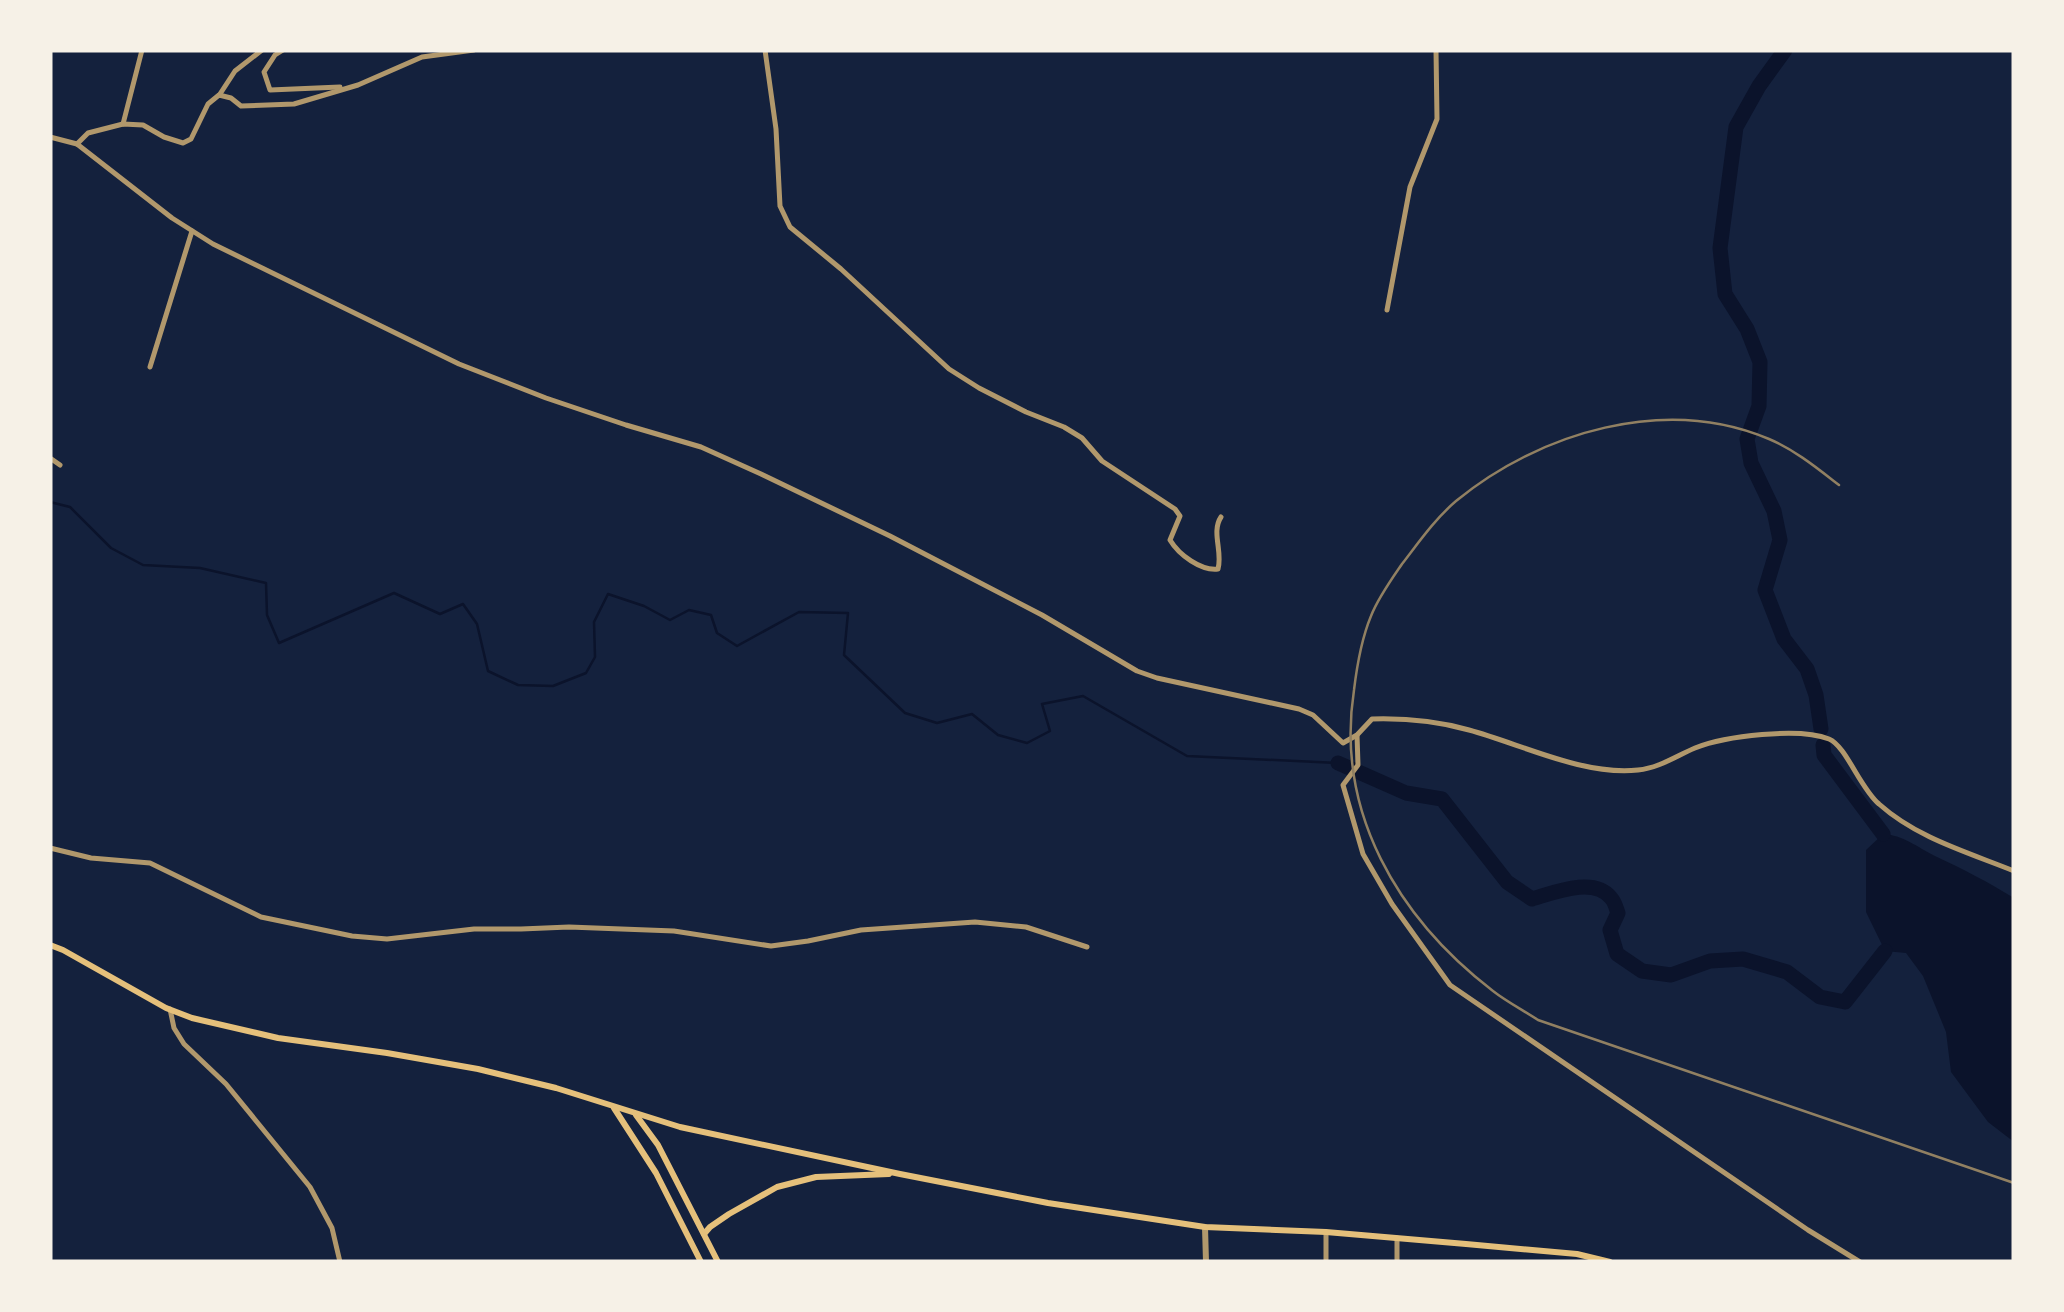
<svg xmlns="http://www.w3.org/2000/svg" width="2064" height="1312" viewBox="0 0 2064 1312" font-family="'Work Sans',sans-serif">
<style>
.water{fill:#0b132b}
.lines{fill:none;stroke-linecap:round;stroke-linejoin:round}
.stream{stroke:#0b132b;stroke-width:2.5}
.river{stroke:#0b132b;stroke-width:15}
.minor{stroke:#b1986c;stroke-width:5}
.tertiary{stroke:#b1986c;stroke-width:6}
.secondary{stroke:#e5c07b;stroke-width:6}
.rail{stroke:#918062;stroke-width:2.5}
</style>
<rect width="100%" height="100%" fill="#14213d"/>
<path class="water" d="M1883,834C1903,835 1917,847 1935,856C1963,869 1988,882 2014,898V1142L1988,1122L1951,1072L1946,1032L1923,976L1906,953L1885,951L1866,912V850Z"/>
<g class="lines">
<path class="stream" d="M50,502L70,507L111,548L143,565L200,568L266,583L267,615L279,643L394,593L440,614L463,604L477,624L488,671L518,685L553,686L586,673L595,657L594,622L608,594L644,606L670,620L689,610L711,615L717,633L737,646L799,612L848,613L844,655L905,713L937,723L972,714L998,735L1027,743L1050,731L1042,704L1083,696L1187,756L1338,763"/>
<g class="river">
<path d="M1785,50L1759,86L1736,127L1720,248L1725,294L1747,329L1760,362L1759,406L1747,439L1751,463L1774,511L1780,540L1765,590L1784,639L1807,669L1816,695L1821,729"/>
<path d="M1823,745L1824,755L1883,834"/>
<path d="M1338,763L1406,793L1442,799L1507,882L1532,899C1553,893 1594,876 1611,898C1615,902 1616,908 1618,913L1610,930L1617,954L1642,971L1671,975L1710,961L1743,959L1787,972L1820,997L1845,1002L1885,951"/>
</g>
<g class="minor">
<path d="M283,50L275,55L264,72L270,90L340,87"/>
<path d="M765,50L776,129L780,206L790,227L841,269L949,369L979,388L1026,412L1064,427L1082,438L1102,461L1175,509L1180,516L1170,540C1179,555 1201,571 1218,569C1223,552 1211,532 1221,517"/>
<path d="M220,94L235,71L262,50"/>
<path d="M123,124L142,50"/>
<path d="M50,137L77,144L172,218L213,244L459,364L546,398L626,425L701,447L761,474L890,536L1042,615L1137,671L1157,678L1299,709L1313,715L1343,743L1357,735L1372,719C1406,718 1437,721 1469,730C1521,744 1583,776 1638,770C1659,768 1676,756 1695,748C1725,736 1799,727 1829,739C1846,746 1860,788 1879,804C1917,838 1967,852 2014,871"/>
<path d="M77,144L88,133L123,124L143,125L164,137L183,143L191,139L208,104L219,95L231,98L241,106L294,104L358,85L422,57L474,50"/>
<path d="M1387,310L1410,187L1437,119L1436,50"/>
<path d="M150,367L192,231"/>
<path d="M50,458L60,465"/>
<path d="M1357,735L1358,765L1343,785L1363,854L1392,904L1450,985L1808,1230L1860,1262"/>
<path d="M50,848L91,858L150,863L261,917L352,936L387,939L474,929H521L569,927L674,931L771,946L808,941L861,930L975,922L1026,927L1087,947"/>
<path d="M170,1009L174,1028L184,1044L226,1084L310,1187L332,1228L340,1262"/>
<path d="M1326,1232V1262"/>
<path d="M1397,1238V1262"/>
</g>
<path class="tertiary" d="M1205,1227L1206,1262"/>
<g class="secondary">
<path d="M50,945L63,950L166,1008L192,1018L278,1038L387,1053L478,1069L556,1088L680,1127L900,1174L1048,1203L1205,1227L1326,1232L1466,1244L1577,1254L1610,1262"/>
<path d="M614,1108L656,1173L701,1262"/>
<path d="M636,1115L658,1145L718,1262"/>
<path d="M704,1234L710,1227L729,1214L777,1187L816,1177L889,1174"/>
</g>
<path class="rail" d="M1839,485C1817,468 1795,450 1769,439C1665,395 1540,432 1456,501C1435,519 1419,542 1402,564C1391,580 1378,598 1371,616C1361,640 1357,665 1354,690C1335,812 1398,918 1493,991C1507,1002 1523,1010 1538,1020L2014,1183"/>
</g>
<rect width="2064" height="1312" fill="none" stroke="#f6f1e7" stroke-width="105"/>
</svg>
